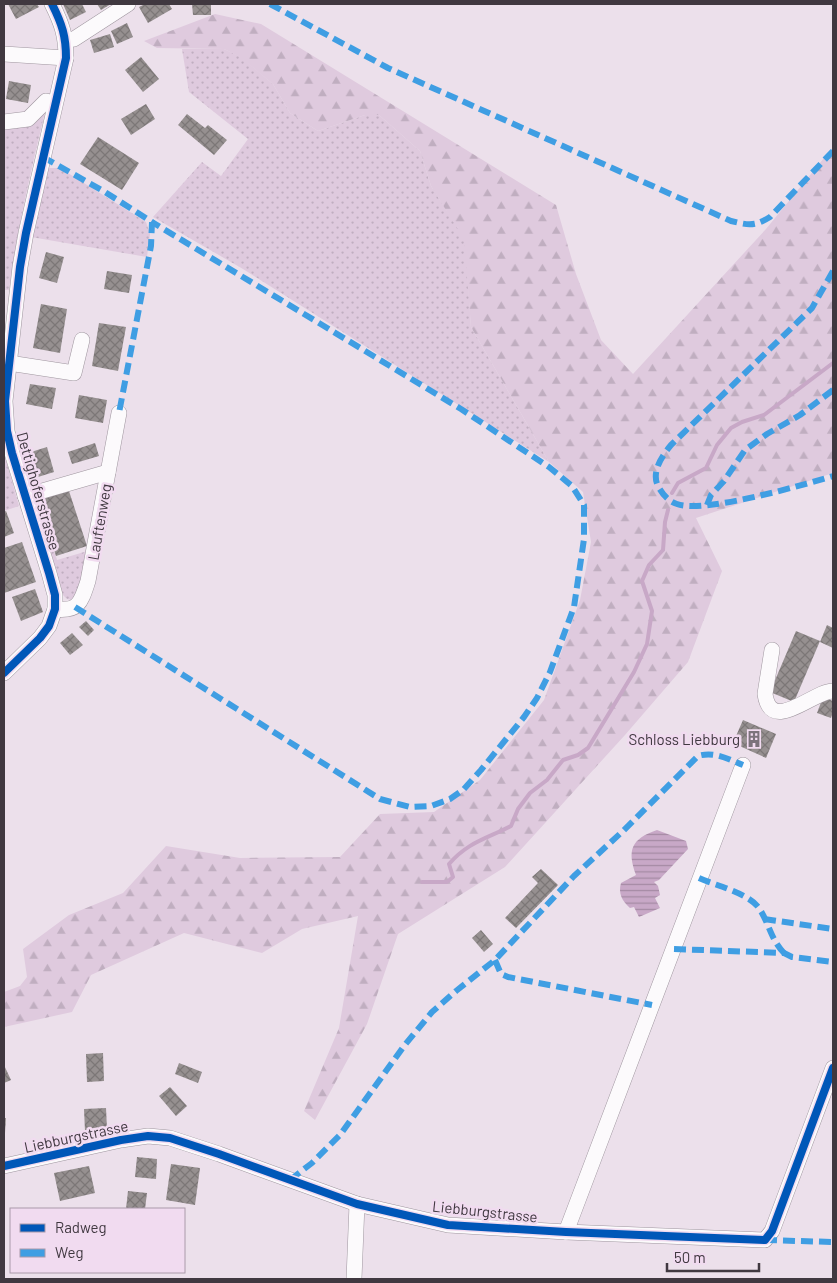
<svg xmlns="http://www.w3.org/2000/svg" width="837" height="1283" viewBox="0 0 837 1283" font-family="Barlow,sans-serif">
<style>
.grass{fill:url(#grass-dots)}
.forest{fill:url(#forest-firs)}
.water{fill:url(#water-rules)}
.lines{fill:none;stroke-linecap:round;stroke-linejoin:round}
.stream{stroke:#c8a8c7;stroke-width:4}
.building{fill:url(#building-cross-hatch)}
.minor-casing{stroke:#9f969f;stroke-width:16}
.minor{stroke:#fcfafc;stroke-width:15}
.quiet{stroke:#3f9ee3;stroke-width:6;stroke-dasharray:12 6;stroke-linecap:butt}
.cycleway-casing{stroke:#f1dbf0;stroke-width:11}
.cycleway{stroke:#0057b8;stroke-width:8}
.labels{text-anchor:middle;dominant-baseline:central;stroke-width:5;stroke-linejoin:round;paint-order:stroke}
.street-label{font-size:15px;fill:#403840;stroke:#f1dbf0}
.poi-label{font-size:15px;fill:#403840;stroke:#f1dbf0;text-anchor:end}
</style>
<defs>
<pattern id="grass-dots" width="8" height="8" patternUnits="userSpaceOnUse" patternTransform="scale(1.25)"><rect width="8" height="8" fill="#dfcade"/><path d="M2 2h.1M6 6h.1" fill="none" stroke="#c0aec0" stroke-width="1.8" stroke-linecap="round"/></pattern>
<pattern id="forest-firs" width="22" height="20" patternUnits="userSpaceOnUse" patternTransform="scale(1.25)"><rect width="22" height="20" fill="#dfcade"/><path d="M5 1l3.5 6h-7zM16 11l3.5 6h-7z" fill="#c0aec0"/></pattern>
<pattern id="water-rules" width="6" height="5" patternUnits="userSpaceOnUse" patternTransform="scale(1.25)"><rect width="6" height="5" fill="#c8a8c7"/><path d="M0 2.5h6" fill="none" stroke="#a48aa3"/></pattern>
<pattern id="building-cross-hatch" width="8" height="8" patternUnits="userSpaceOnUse" patternTransform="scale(1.25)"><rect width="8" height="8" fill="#969090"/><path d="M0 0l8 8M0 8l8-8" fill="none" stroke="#7c7777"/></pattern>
</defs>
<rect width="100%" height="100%" fill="#ece0eb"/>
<g class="grass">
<path d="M182,49H224L241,57L273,84L290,113L318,131L365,115H379L420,151L431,186L465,239L471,327L549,462L243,269L153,217L202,162L221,176L248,139L189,92Z"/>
<path d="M45,112C31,171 17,230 9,290H4V125Z"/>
<path d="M49,168H60L146,222L150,234L147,257L31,237L46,171Z"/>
<path d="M4,453L19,506L4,511Z"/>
<path d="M46,527L57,560L91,550L85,581L74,600L67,599L60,592L41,529Z"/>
</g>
<path class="forest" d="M215,14L261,24L556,205L576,274L601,340L633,374L766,229L833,147V473L696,518L722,571L688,662L625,735L505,867L398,934L367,1024L315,1120L304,1111L339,1028L358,916L302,929L262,953L184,933L91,975L72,1012L4,1027V992L20,986L27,977L23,949L69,915L123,893L166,846L240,858L340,857L380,814L434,812L480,780L544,700L580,600L591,542L583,492L549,462L471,327L464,239L431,186L420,151L379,115H365L318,131L290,113L273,84L240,57L224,49L157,48L144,41Z"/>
<path class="water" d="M657,830L686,841L688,849L659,880L654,882L658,886L660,895L655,898L660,908L639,917L634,907L630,908C622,901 618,893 621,883L636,875C627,850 631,839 657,830Z"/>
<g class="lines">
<g class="stream">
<path d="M672,493L678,483L706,468L717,445L731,428L742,422L764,415L833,363"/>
<path d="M422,882H447L453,877L449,864C468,842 486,839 511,826L518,809L530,793L547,780L563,760L578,755L588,748L634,672L647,644L652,611L642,581L649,565L663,550L665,522L668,510"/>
</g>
</g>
<g class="building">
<path d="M8,4H37L39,7L16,19Z"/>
<path d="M63,4H82L86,12L70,20Z"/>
<path d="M97,4H111L101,10Z"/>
<path d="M145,4H169L172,9L148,23L139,7Z"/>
<path d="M192,4H211V15H193Z"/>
<path d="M127,23L133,37L117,44L111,31Z"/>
<path d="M110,34L114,47L94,53L90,40Z"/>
<path d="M141,57L159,79L143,92L125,70Z"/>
<path d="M9,81L31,85L28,103L6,99Z"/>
<path d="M146,104L155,119L131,135L121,119Z"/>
<path d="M187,114L205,128L208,125L227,140L214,155L178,125Z"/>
<path d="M98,137L139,163L122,190L80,164Z"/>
<path d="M46,252L64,257L57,283L39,278Z"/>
<path d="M107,271L132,275L129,293L104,289Z"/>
<path d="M41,304L67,309L60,353L33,348Z"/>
<path d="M99,323L126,327L118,371L92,366Z"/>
<path d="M30,384L56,388L52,409L26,404Z"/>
<path d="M79,395L107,400L103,423L75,418Z"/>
<path d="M95,443L99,456L72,464L68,452Z"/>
<path d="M47,447L54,472L38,477L31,452Z"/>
<path d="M68,488L87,546L56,556L37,498Z"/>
<path d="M6,511L14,533L4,537V512Z"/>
<path d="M22,542L36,582L4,593V548Z"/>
<path d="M35,589L43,612L21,621L12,597Z"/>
<path d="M86,621L94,630L88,636L79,627Z"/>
<path d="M827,625L833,628V648L820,642Z"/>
<path d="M796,631L820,641L794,702L770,692Z"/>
<path d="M72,633L83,645L70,655L60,643Z"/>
<path d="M823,697L833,701V712L831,718L817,713Z"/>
<path d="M743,720L776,734L766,758L733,743Z"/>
<path d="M541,869L558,885L516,928L505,918L538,883L532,877Z"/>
<path d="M481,930L493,944L484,952L472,938Z"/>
<path d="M103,1053L104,1081L87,1082L86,1054Z"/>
<path d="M179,1063L202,1072L198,1083L175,1074Z"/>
<path d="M4,1065L11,1080L4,1083Z"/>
<path d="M170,1087L187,1106L176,1116L159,1096Z"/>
<path d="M106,1108L107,1129L85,1131L84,1109Z"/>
<path d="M4,1118H6L5,1133H4Z"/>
<path d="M137,1157L157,1159L156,1179L135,1177Z"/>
<path d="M171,1164L200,1168L195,1205L166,1200Z"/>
<path d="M89,1166L95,1193L60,1201L54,1173Z"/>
<path d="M128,1191L147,1193L145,1209H126Z"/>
</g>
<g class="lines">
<g class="minor-casing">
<g id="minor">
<path d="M66,40L74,39L128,4"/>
<path d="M4,54L66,58"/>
<path d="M4,122L28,119L46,101L55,103"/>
<path d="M9,363L74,373L82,340"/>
<path d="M25,496L108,472"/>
<path d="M55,609C79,612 81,602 88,581L119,413"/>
<path d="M772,650L765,694C771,735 813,691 833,691"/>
<path d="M4,673L40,638L49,626L55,609V595L49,573L12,453L7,431L5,401L20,267L26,233L66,58C66,36 62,24 52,4"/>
<path d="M4,1166L121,1140L148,1136L170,1138L219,1154L357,1204L448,1225L566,1232L765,1240L772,1231L833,1068"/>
<path d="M566,1232L743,765"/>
<path d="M354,1279L357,1204"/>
</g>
</g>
<use href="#minor" class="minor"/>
<g class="quiet">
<path d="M270,4L388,68L731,221C748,225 754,227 770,217L833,151"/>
<path d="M43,157L105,192L152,222L151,246L119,413"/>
<path d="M833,271L812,308L671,445C662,456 651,472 658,486C663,495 668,501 677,504C703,514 803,485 833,476"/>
<path d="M707,505L711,495L724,481L745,450L767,434L800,415L833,390"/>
<path d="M75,607L380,799L410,807L431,806L450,799L463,790L481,770L524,717L537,698L550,672L574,607L584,539V505L572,486L549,467L461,409L152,222"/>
<path d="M699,878C717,886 748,893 759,908C769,923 771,940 784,953"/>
<path d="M764,919L833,929"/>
<path d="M674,949L784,953L792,957L833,962"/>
<path d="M495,960L501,974L508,977L652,1005"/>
<path d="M290,1180L312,1163L340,1135L404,1046L432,1012L456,991L495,960L574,876L623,831L698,756C714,751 728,759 743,765"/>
<path d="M765,1240L833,1242"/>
</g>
<g class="cycleway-casing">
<g id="cycleway">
<path d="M4,673L40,638L49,626L55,609V595L49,573L12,453L7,431L5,401L20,267L26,233L66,58C66,36 62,24 52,4"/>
<path d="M4,1166L121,1140L148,1136L170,1138L219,1154L357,1204L448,1225L566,1232L765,1240L772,1231L833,1068"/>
</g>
</g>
<use href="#cycleway" class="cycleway"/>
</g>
<defs>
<g id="building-bare" transform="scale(1.35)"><path d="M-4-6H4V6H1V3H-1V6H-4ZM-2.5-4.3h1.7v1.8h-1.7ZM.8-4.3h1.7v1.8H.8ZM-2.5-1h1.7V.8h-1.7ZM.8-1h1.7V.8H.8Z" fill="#7c737c" stroke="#f1dbf0" stroke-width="2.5" paint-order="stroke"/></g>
</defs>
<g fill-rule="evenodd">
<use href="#building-bare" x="754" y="739"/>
</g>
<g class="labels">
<g class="street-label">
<text transform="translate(39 491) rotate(74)">Dettighoferstrasse</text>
<text transform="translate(99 522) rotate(-80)">Lauftenweg</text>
<text transform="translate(76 1136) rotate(-12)">Liebburgstrasse</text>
<text transform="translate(485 1211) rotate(6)">Liebburgstrasse</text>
</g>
<g class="poi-label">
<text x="740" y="739">Schloss Liebburg</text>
</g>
</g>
<rect width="837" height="1283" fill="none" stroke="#403840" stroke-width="10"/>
<rect x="10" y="1208" width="175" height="65" fill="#f1dbf0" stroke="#aa9aaa"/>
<rect x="20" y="1224" width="25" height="8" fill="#0057b8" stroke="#aa9aaa"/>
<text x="55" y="1233" font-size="15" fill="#403840">Radweg</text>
<rect x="20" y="1249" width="25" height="8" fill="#3f9ee3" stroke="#aa9aaa"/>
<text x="55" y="1258" font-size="15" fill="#403840">Weg</text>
<path d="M667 1263v8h92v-8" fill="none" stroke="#403840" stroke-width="2.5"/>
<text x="674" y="1263" font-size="15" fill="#403840" stroke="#f1dbf0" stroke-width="4" paint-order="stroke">50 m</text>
</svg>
